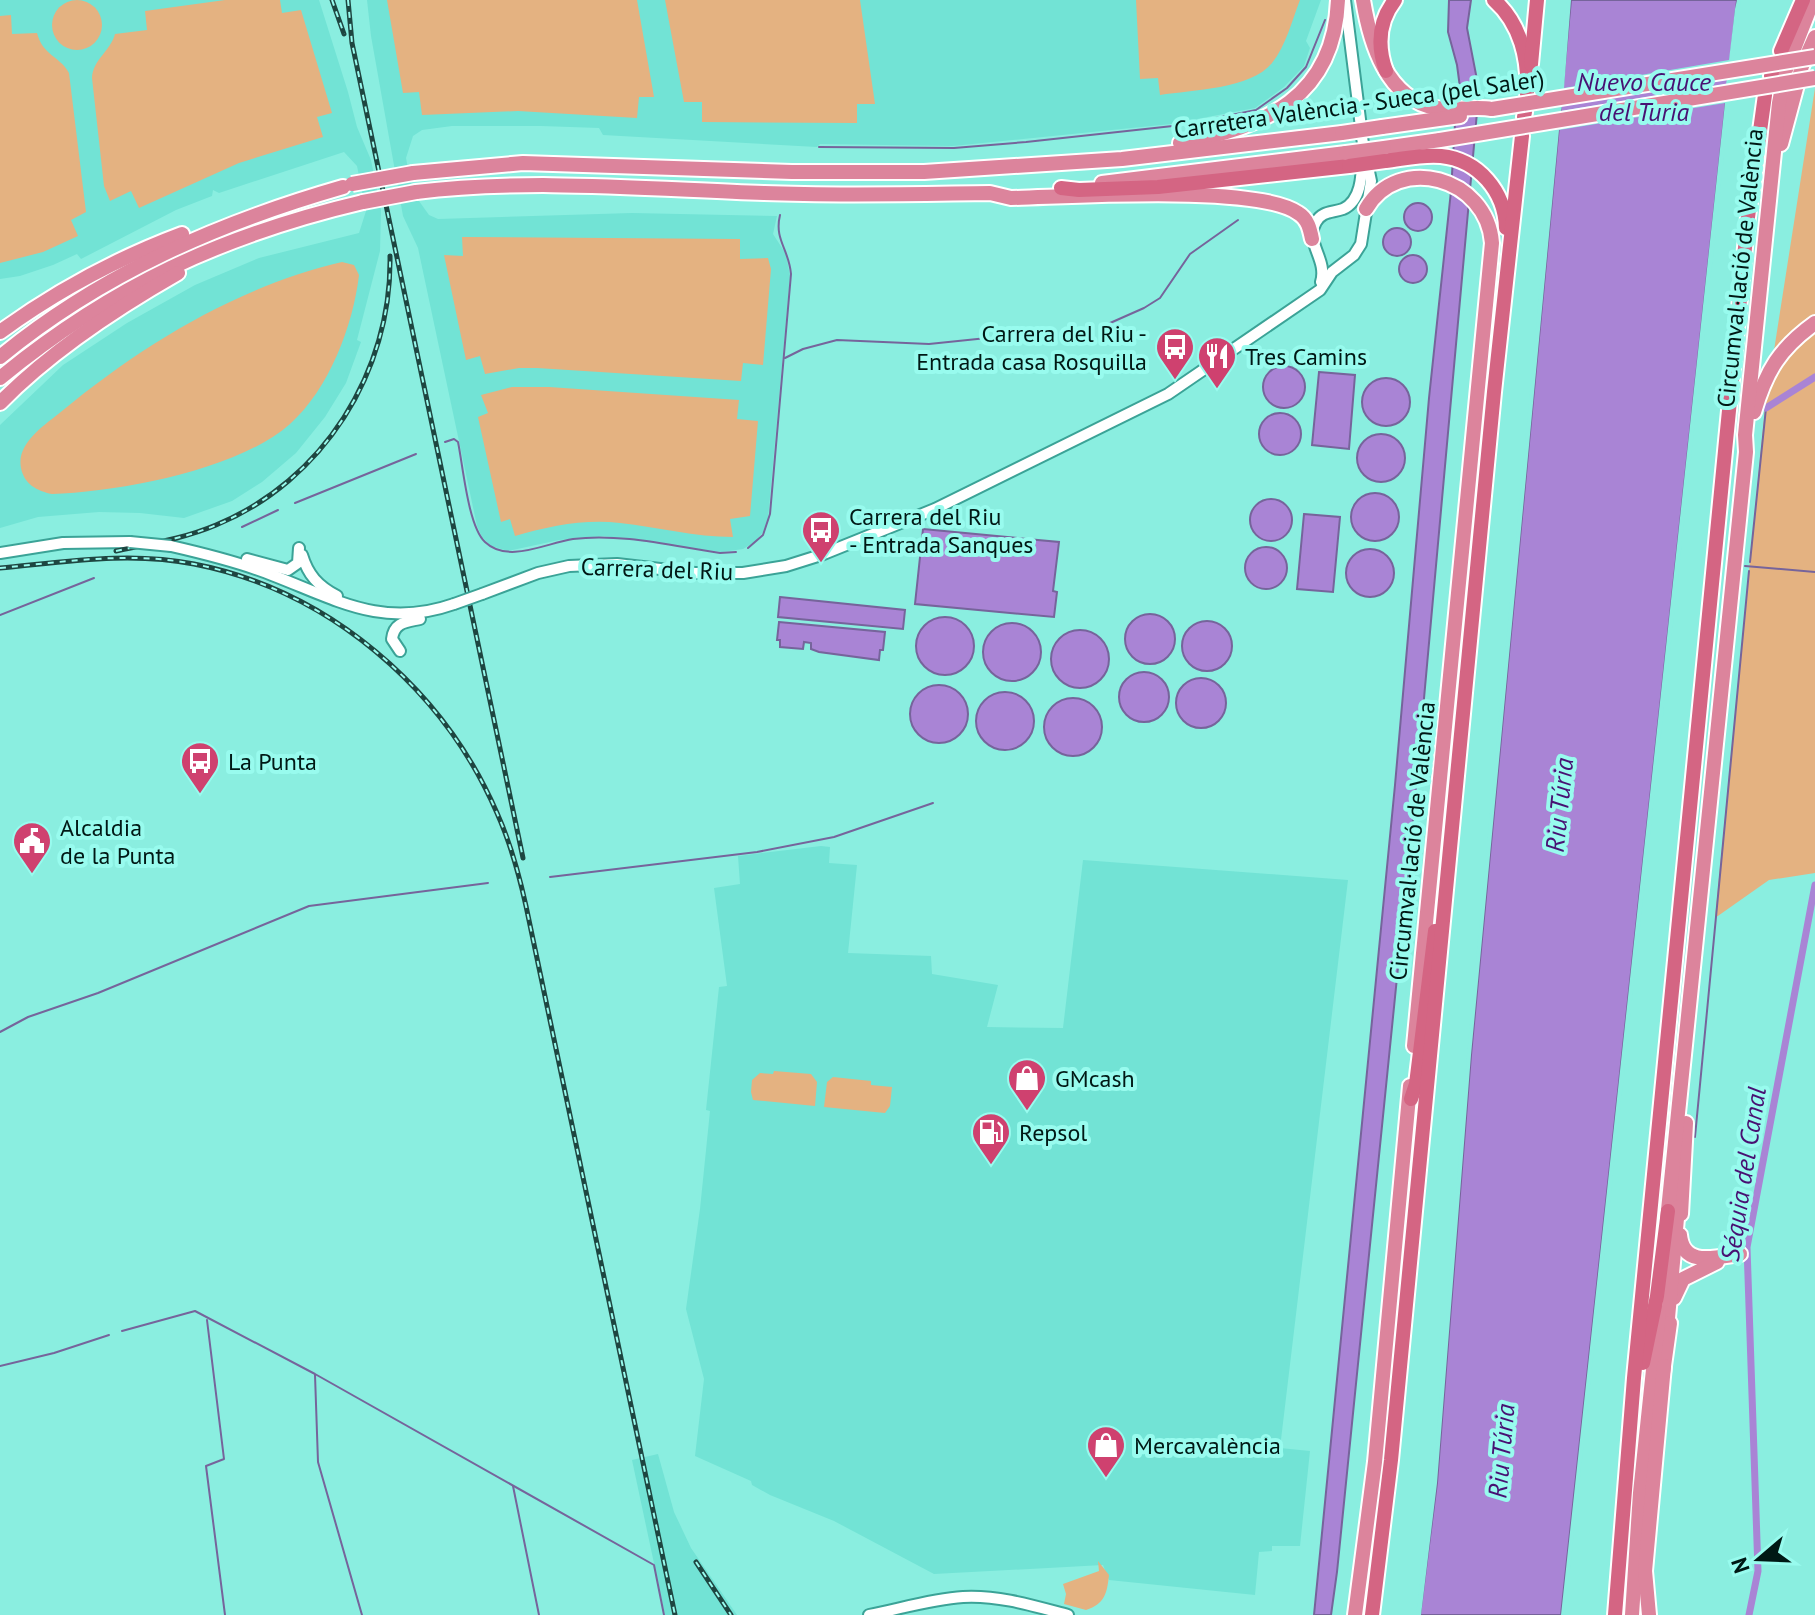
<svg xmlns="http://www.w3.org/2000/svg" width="1815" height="1615" viewBox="0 0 1815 1615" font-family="'PT Sans',sans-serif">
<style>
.built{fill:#72e3d5}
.green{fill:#e4b281}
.water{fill:#a984d5;stroke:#76649b;stroke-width:2}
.pier{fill:#8aeee0;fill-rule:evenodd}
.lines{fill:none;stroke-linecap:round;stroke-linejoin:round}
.stream{stroke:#76649b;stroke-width:2}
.canal{stroke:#a984d5;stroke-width:7}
.tertiary-casing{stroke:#3ba397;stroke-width:14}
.trunk-casing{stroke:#fff;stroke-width:18}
.motorway-casing{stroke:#fff;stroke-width:18}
.tertiary{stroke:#fff;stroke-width:10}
.trunk{stroke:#dc849c;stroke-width:14}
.motorway{stroke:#d46583;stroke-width:14}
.rail-casing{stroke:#1e4641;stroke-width:5}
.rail{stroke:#98fbee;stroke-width:2;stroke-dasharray:6;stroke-linecap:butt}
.tertiary-bridge-casing{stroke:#3ba397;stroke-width:14;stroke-linecap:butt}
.trunk-bridge-casing{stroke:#fff;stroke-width:18;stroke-linecap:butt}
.motorway-bridge-casing{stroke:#fff;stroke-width:18;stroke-linecap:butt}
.tertiary-bridge{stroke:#fff;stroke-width:10}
.trunk-bridge{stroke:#dc849c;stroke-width:14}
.motorway-bridge{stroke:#d46583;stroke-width:14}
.labels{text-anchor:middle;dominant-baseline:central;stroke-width:8;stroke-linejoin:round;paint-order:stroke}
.street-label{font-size:24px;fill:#001815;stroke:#98fbee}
.poi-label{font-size:24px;fill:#001815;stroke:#98fbee;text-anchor:start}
.water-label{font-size:26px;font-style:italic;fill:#481172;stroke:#98fbee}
</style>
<rect width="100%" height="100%" fill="#8aeee0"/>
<g class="built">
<path d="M0,0H319L348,92L357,127L371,160L381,210L380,251L357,340L361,342L346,383L325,417L296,453L262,482L232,501L184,518L140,513L99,512L38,517L0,528V425L63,365L127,323L195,285L259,258L359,233L366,211L357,166L344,152L219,193L213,190L212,196L176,210L81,259L77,254L53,265L20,276L0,279Z"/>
<path d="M367,0H1321L1306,41L1310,48L1304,66L1284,87L1255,108L1171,124L953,146L820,144L817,147L603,135L599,128L541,126H452L422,130L413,136L406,158L414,201H419L429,215L438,219L632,213L777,216L773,234L786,254L790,276L768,519L763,532L755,542L743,549L722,552L604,536L559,540L508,551L491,546L482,537L477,526L418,248L403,216L371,36Z"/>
<path d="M821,846L830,847L829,863L857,865L848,953L931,956L932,974L998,985L987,1027L1063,1028L1083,860L1348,880L1280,1448L1310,1451L1300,1546H1272V1551L1259,1552L1255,1595L1109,1580L1103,1565L934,1574L834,1521L770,1495L752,1485L751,1481L695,1456L704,1379L686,1309L700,1209L710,1111L706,1110L719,987L727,986L714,888L740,884L738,856Z"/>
<path d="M658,1454L674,1512L691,1548L737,1615H665L632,1460Z"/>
</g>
<g class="green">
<path d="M225,0H280L282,13L301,10L332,113L317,117L323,137L239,163L139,208L131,191L110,201L104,186L92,78C93,59 110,52 115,34L147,30L145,11Z"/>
<path d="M387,0H637L654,97H639L637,118L518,111L422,115L419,92L403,93Z"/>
<path d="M665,0H860L875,104H857V123L702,122V102H684Z"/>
<path d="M1136,0H1300C1292,20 1286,46 1272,63C1251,89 1192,90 1160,95L1158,78L1140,79Z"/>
<circle cx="77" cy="25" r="25"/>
<path d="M11,15L12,34L37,33C43,56 59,55 69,73L86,212L71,220L78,236L43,252L0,263V16Z"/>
<path d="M1815,88V873L1769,880L1715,918L1765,408Z"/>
<path d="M462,237L740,239V259L768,258L771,269L763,365L743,363L741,381L537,368H519L485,374L480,356L466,360L444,255L463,256Z"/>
<path d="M342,262L354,265L359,275C353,326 329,389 290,424C238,470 120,492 52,494C37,491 24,484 21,468C16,443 45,425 62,411C143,344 239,286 342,262Z"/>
<path d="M512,387H549L739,400L737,419L758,421L750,516L730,519L733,537C695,537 658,527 620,523C584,519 550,526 515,536L510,519L501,522L478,417L488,413L481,395Z"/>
<path d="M774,1071L811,1074L817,1082L815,1106L753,1100L751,1092L752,1080L760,1073L773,1074Z"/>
<path d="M833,1077L871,1081V1085L892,1087L890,1106L885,1113L824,1107L827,1082Z"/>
<path d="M1098,1561L1109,1575C1107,1593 1105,1604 1086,1610L1064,1604L1066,1594L1063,1584L1099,1571Z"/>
</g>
<g class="water">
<path d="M1449,0H1471L1467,28L1479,90L1414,809L1337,1572L1331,1615H1314L1395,785L1429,398L1451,191L1455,124L1461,95L1457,65L1448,32Z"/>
<path d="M1571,0H1737L1561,1615H1420L1437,1483L1471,1055Z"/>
<circle cx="1418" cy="217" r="14"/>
<circle cx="1397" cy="242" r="14"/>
<circle cx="1413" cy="269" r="14"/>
<circle cx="1284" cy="387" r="21"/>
<path d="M1319,372L1355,375L1349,449L1312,445Z"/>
<circle cx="1386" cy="402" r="24"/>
<circle cx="1280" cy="434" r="21"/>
<circle cx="1381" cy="458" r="24"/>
<circle cx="1375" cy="517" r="24"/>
<circle cx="1271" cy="520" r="21"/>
<path d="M1304,514L1340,517L1333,592L1297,589Z"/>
<path d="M923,529L1059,542L1053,591L1057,592L1054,617L915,604Z"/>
<circle cx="1266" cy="568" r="21"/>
<circle cx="1370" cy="573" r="24"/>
<path d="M780,597L905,610L903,629L778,617Z"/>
<circle cx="1150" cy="639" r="25"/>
<circle cx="945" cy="646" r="29"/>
<circle cx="1207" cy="646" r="25"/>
<path d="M779,622L885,632L883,650H880L879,660L819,652L811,649V643L804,642L803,649L780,647V640H777Z"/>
<circle cx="1012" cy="652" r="29"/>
<circle cx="1080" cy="659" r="29"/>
<circle cx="1144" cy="697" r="25"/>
<circle cx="1201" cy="703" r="25"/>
<circle cx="939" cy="714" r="29"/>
<circle cx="1005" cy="721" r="29"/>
<circle cx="1073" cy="727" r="29"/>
</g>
<path class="pier" d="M1567,0H1571L1564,88L1729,60L1735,9L1737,0H1741L1565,1615H1561L1725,103L1559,130L1471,1055L1437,1483L1421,1615H1416L1433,1482L1467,1055ZM1727,79L1726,84L1561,111L1562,106Z"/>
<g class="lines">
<g class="stream">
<path d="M819,147L954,148L1026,142L1182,125L1256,110L1287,88L1306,67L1325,20"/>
<path d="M1101,327L1144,308L1160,298L1190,254L1238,220"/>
<path d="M785,358L803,349L837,340L929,344L1016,335"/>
<path d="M445,442L454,439L458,442C463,466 468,526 485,542C508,564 546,543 573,539C621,533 672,546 720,553L736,552"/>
<path d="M295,503L416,454"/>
<path d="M242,527L278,510"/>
<path d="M748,548L763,535L770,514L791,274C789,249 774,240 780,215"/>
<path d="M1750,562L1766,408"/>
<path d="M1745,566L1815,572"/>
<path d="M0,615L94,578"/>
<path d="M550,877L757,852L834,837L933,803"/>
<path d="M0,1032L28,1017L98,993L309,906L488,883"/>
<path d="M1695,1137L1749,571"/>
<path d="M207,1320L224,1459L206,1466L225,1615"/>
<path d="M122,1331L195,1311L315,1374L654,1565L664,1615"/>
<path d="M0,1366L54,1353L109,1335"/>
<path d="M315,1375L318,1462L362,1615"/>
<path d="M513,1486L539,1615"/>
</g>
<g class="canal">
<path d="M1766,408L1815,377"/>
<path d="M1749,1615L1758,1571L1747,1247L1815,885"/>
</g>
<g class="tertiary-casing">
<g id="tertiary">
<path d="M1345,0L1362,135"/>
<path d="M1321,282C1328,259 1304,242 1316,222C1322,211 1332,213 1343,209C1361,201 1362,176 1362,159"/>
<path d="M171,546C206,554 239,562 272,575C337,600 383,629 454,604"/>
<path d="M0,553L63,543L130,542"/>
<path d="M302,555C308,575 318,586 337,596"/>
<path d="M247,559L288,570L298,563L299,548"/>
<path d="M482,594L538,573L569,566L617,564L695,573H743L786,566L821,555L935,509L1168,394L1320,290L1332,272L1354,255L1361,244L1371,181L1362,138"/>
<path d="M400,651L392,639C394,622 406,622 420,619"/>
<path d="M869,1615C900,1609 931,1599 963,1597C999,1595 1034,1606 1068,1615"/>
</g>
</g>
<g class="trunk-casing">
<g id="trunk">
<path d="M1363,0C1370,42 1386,99 1436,108C1455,111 1473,106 1492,109"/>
<path d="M1382,127L1460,116"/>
<path d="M1180,143C1265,127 1334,98 1338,0"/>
<path d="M1781,144L1802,66L1815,37"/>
<path d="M1384,148L1440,140"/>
<path d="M413,173L523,163L792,172H924L1122,159L1342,133"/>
<path d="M1102,183L1346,153"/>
<path d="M416,192C531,178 648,189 764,193C839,196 915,194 990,193L1011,198C1068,197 1257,184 1298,213C1308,219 1310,229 1312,239"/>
<path d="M1366,209C1398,153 1487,177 1492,243L1414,1046"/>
<path d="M0,332C55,292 118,258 182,234"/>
<path d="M0,357C101,274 218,223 343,187"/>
<path d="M0,378C112,286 223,235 363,202"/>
<path d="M0,403C51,351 115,309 178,273"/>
<path d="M1754,412C1766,371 1780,348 1815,323"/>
<path d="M1681,1214L1686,1123"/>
<path d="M1667,1220L1746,452L1745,435L1779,103L1785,72L1813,0"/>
<path d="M1680,1235C1683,1268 1716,1257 1740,1254"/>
<path d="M1674,1298L1683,1279L1717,1262"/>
<path d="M1667,1329L1678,1207"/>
<path d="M1663,1373L1670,1323"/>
<path d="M1355,1615L1375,1462L1410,1086"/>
<path d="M1632,1615L1640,1493L1659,1313"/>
<path d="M1649,1615L1645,1571L1664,1366"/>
</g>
</g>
<g class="motorway-casing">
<g id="motorway">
<path d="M1494,0C1521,24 1529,60 1527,94"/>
<path d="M1781,51L1803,0"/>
<path d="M1531,64L1537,0"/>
<path d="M1386,71C1377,46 1378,22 1395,0"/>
<path d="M1771,76L1772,71"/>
<path d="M1524,117L1525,112"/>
<path d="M1385,161C1403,159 1423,154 1441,156C1479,160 1505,192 1506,228"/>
<path d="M1061,188L1079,190L1158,187L1349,166"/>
<path d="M1411,1099L1416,1084L1435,931"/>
<path d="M1643,1363L1657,1296L1668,1211"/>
<path d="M1372,1615L1391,1460L1494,392L1522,136"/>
<path d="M1615,1615L1634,1378L1748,217L1765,95"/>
</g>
</g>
<use href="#tertiary" class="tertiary"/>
<use href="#trunk" class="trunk"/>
<use href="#motorway" class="motorway"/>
<g class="rail-casing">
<g id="rail">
<path d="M332,0L344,34"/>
<path d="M348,0L352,43L523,858"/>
<path d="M116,551C149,544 183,539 216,525C323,481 392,372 390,256"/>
<path d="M0,568C64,562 130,551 194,564C328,590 443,688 497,813C510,842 519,874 526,906L675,1615"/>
<path d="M696,1562L731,1615"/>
</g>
</g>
<use href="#rail" class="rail"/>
<g class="tertiary-bridge-casing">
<g id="tertiary-bridge">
<path d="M130,542L171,546"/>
<path d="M454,604L482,594"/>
</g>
</g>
<g class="trunk-bridge-casing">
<g id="trunk-bridge">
<path d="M1492,109L1815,57"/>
<path d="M1342,133L1382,127"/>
<path d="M1440,140L1815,78"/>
<path d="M1346,153L1384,148"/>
<path d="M352,184L413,173"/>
<path d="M363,202L416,192"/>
</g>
</g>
<g class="motorway-bridge-casing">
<path id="motorway-bridge" d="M1349,166L1385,161"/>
</g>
<use href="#tertiary-bridge" class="tertiary-bridge"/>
<use href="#trunk-bridge" class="trunk-bridge"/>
<use href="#motorway-bridge" class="motorway-bridge"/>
</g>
<defs>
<g id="bus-pin" transform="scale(2)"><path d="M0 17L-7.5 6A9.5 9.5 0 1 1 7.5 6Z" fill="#cf416f" stroke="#98fbee"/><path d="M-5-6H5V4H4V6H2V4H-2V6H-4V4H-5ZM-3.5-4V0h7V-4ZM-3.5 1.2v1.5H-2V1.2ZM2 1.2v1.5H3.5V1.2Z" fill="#fff"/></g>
<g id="restaurant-pin" transform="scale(2)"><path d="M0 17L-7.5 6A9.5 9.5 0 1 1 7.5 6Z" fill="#cf416f" stroke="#98fbee"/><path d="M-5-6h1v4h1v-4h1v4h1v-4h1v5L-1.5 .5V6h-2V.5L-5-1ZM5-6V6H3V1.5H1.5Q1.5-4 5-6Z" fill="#fff"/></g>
<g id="civic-pin" transform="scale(2)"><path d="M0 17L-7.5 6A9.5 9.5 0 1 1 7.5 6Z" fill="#cf416f" stroke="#98fbee"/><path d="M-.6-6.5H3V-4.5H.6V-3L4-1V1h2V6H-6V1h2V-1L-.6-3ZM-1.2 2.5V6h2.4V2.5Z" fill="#fff"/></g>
<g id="shop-pin" transform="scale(2)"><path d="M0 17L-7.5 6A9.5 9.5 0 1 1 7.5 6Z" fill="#cf416f" stroke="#98fbee"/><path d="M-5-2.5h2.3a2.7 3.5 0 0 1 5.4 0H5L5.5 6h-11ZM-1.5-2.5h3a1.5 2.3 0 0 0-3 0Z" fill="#fff"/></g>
<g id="fuel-pin" transform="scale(2)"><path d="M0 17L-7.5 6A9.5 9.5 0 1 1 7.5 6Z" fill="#cf416f" stroke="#98fbee"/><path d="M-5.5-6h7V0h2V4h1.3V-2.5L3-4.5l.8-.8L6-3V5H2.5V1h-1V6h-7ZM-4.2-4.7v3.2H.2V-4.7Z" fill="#fff"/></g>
</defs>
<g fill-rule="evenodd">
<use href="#bus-pin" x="1175" y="347"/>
<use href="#restaurant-pin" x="1217" y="356"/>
<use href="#bus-pin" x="821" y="530"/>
<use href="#bus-pin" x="200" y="761"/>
<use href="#civic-pin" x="32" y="841"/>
<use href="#shop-pin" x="1027" y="1078"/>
<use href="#fuel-pin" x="991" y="1132"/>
<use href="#shop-pin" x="1106" y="1445"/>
</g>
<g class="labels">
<g class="street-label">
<text transform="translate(1359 104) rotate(-8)">Carretera València - Sueca (pel Saler)</text>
<text transform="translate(1740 268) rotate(-84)">Circumval·lació de València</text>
<text transform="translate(657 569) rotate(2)">Carrera del Riu</text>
<text transform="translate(1412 841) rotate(-84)">Circumval·lació de València</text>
</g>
<g class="poi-label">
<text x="1147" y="333" text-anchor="end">Carrera del Riu -<tspan x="1147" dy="28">Entrada casa Rosquilla</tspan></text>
<text x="1245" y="356">Tres Camins</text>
<text x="849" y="516">Carrera del Riu<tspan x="849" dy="28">- Entrada Sanques</tspan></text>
<text x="228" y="761">La Punta</text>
<text x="60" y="827">Alcaldia<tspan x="60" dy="28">de la Punta</tspan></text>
<text x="1055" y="1078">GMcash</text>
<text x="1019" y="1132">Repsol</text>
<text x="1134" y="1445">Mercavalència</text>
</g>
<g class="water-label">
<text x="1644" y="81">Nuevo Cauce<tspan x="1644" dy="30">del Turia</tspan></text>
<text transform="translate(1559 805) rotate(-84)">Riu Túria</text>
<text transform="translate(1743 1174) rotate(-81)">Séquia del Canal</text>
<text transform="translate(1501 1451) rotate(-85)">Riu Túria</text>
</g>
</g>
<g transform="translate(1759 1559) rotate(251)" stroke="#98fbee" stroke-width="6" paint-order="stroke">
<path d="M0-6L14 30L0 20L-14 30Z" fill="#001815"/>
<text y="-12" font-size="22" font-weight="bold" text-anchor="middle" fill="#001815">N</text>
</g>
</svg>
